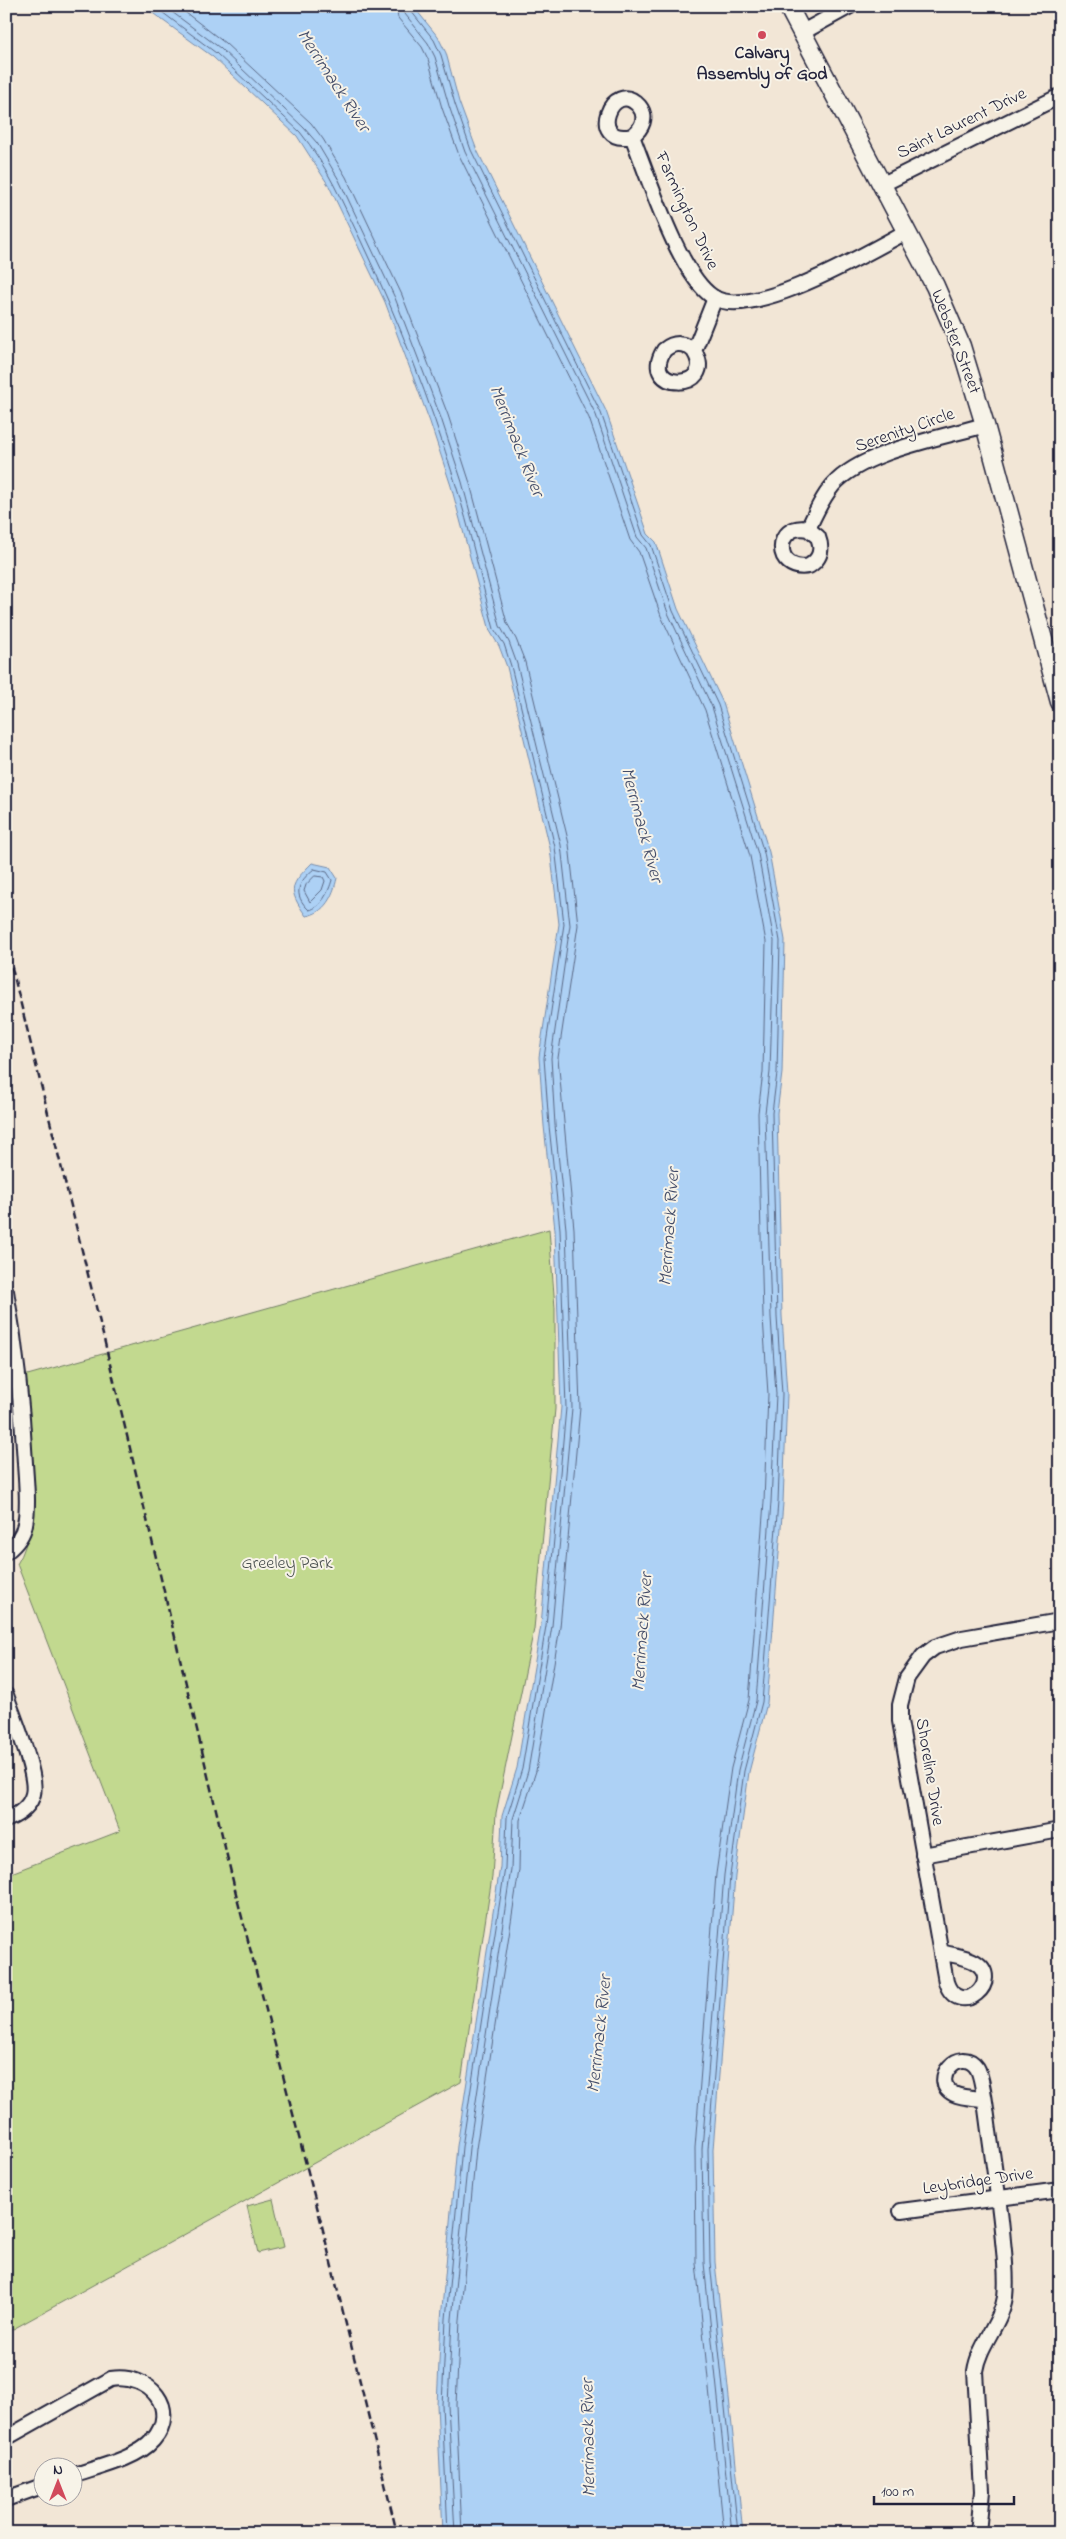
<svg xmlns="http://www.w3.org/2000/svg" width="1066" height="2539" viewBox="0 0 1066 2539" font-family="'Indie Flower',sans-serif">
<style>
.green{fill:#c2d98f;stroke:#727e65}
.water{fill:#add1f5;stroke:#758bab}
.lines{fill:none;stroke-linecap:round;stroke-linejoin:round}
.shore{stroke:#5a6885;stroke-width:1}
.minor-casing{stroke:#22223b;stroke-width:18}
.major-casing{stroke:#22223b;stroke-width:21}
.minor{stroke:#f7f3e8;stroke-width:14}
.major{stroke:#f7f3e8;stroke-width:18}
.rail{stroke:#22223b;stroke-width:2.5;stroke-dasharray:8 4;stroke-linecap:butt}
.poi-dot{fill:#d1495b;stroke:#f7f3e8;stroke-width:2}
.labels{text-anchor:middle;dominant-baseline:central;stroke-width:4;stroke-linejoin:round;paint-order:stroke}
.poi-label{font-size:18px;font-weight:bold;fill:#22223b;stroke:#f7f3e8}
.street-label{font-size:18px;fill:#22223b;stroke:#f7f3e8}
.park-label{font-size:18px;fill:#4a5050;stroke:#f7f3e8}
.water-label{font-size:19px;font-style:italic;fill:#454e6a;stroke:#f7f3e8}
</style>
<rect width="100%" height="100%" fill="#f2e6d6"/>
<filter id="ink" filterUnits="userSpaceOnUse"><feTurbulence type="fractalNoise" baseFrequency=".02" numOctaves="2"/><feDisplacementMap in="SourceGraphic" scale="10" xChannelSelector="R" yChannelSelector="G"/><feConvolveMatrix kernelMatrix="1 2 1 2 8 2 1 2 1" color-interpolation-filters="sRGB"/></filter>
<g filter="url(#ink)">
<g class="green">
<path d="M549,1229L555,1308V1409L534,1629L496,1813L492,1877L461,2082L6,2333V1875L120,1831L17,1564C44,1523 28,1425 24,1376Z"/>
<path d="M273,2199L284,2247L258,2253L247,2206Z"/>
</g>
<g class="water">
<path d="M143,6H413L438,37L446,53L459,102L476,148L606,411L648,534L656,542L678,609L723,703L769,852L785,940L782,1073L777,1113L782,1316L787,1394L783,1503L767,1703L749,1772L735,1876L713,2149L715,2262L743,2533H443L437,2405L441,2319L457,2146L500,1867L502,1816L517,1768L541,1625L561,1407L555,1230L544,1126L539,1057L559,924L550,848L507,667L499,646L490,631L451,486L430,422L385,302L329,186L297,136L213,57Z"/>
<path d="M312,863L330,867L337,878C333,896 325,913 306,916C287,889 290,885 312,863Z"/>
</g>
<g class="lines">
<g class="shore">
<path d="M154,6L216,53L300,132C327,165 343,204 361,241C398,319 430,400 455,482C470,530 481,580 494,629L504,644L511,666L555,847L564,924L544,1058L549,1126L560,1229L566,1408L546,1626L522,1769L507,1817L505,1868L462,2147L446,2319L442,2405L448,2533"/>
<path d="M164,6L220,48L304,128L317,143L339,180L395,298L441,418L462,482L500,626L509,642L517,664L561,845L570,925L551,1058L555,1125L566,1229L572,1408L552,1626L528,1771L513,1819L511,1869L469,2148L452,2319L448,2405L455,2533"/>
<path d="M177,6L225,43L311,123L323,139L346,177L402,295L448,415L469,480L507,623L516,639L525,662L569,844L578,925L558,1058L574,1229L580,1408L560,1627L536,1771L520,1820L519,1870L476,2149L460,2320L456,2405L462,2533"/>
<path d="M396,6L398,18L422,47L428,59L442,108L459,155L589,418L630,540L639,552L661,616L705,710L750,856L766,942L763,1072L758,1113L763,1317L768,1394L764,1502L749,1700L731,1768L716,1874L695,2148L696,2263L724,2533"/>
<path d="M403,6L405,14L428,43L435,57L449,106L465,152L596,415L637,537L646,548L668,613L712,707L758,854L774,941L770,1072L765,1113L771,1317L776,1394L771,1502L756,1701L738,1770L724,1875L702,2149L704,2263L732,2533"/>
<path d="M409,6L411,11L434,40L441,55L455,104L471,150L601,413L643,535L651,545L673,611L718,705L764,853L780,941L777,1073L772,1113L777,1317L782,1394L778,1502L762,1702L744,1771L730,1876L708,2149L710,2262L738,2533"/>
<path d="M314,869L327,872L332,880C329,891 321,908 309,910C292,894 298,882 314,869Z"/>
<path d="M315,876L323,877L325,881L322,890L310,902L304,891L306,885Z"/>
</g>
<g class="minor-casing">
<g id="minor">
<path d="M801,33L850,6"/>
<path d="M632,136C586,146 612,76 639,106C648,117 642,129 632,136C648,176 679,275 713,297C751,322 870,251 906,232"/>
<path d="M881,185L1060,96"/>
<path d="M694,351C719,392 638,392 664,350C674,342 684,342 694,351L715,298"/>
<path d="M808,529L818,537C823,550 820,559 809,566C773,573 773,522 808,529C815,514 822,498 833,485C863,451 941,438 985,425"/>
<path d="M6,1291C16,1348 22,1405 25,1463C26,1482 29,1505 25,1524C23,1536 15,1545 6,1552"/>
<path d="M6,1695C13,1716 38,1775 33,1794C30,1807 18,1815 6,1820"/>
<path d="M923,1855L1060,1830"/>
<path d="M941,1952C951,1955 965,1956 975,1962C1005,1980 959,2021 946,1982L900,1721V1705L907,1678L923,1656L935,1647L962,1638L1060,1621"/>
<path d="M901,2211L1060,2190"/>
<path d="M6,2438L111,2379C150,2373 180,2409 153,2440C137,2459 95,2468 72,2476"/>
<path d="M6,2499L42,2486"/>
<path d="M978,2533L982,2491L975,2371C979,2344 1001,2324 1005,2297C1007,2279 1005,2259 1003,2241C1000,2204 994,2168 989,2131C987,2118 983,2077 977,2068C960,2044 928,2081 954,2094C962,2098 974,2098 984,2099"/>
</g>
</g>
<g class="major-casing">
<path id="major" d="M788,6L935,286L961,346L985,425L1060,702"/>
</g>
<use href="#minor" class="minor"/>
<use href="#major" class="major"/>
<path class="rail" d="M6,944L104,1339L238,1902L321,2222L397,2533"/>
</g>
</g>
<circle class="poi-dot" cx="762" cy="35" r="5"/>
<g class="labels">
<g class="poi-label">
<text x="762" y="54">Calvary<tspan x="762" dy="21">Assembly of God</tspan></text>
</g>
<g class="street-label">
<text transform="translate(962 124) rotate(-26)">Saint Laurent Drive</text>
<text transform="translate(686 211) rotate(65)">Farmington Drive</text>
<text transform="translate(955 342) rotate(69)">Webster Street</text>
<text transform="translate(905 431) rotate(-19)">Serenity Circle</text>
<text transform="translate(929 1772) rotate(81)">Shoreline Drive</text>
<text transform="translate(978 2182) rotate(-8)">Leybridge Drive</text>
</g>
<g class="park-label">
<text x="287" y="1564">Greeley Park</text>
</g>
<g class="water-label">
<text transform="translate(333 81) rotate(57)">Merrimack River</text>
<text transform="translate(516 441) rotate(68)">Merrimack River</text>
<text transform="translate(641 825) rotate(75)">Merrimack River</text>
<text transform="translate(670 1227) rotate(-86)">Merrimack River</text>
<text transform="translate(643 1632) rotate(-86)">Merrimack River</text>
<text transform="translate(600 2034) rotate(-84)">Merrimack River</text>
<text transform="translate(589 2438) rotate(-91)">Merrimack River</text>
</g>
</g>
<rect width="1066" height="2539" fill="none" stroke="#f7f3e8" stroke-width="25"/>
<rect x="12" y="12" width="1041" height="2514" fill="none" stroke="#22223b" stroke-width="2" filter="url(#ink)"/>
<g transform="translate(58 2482)"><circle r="24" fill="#f7f3e8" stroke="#a29fa3"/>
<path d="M0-4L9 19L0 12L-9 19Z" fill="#d1495b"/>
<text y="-8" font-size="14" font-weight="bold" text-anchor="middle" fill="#22223b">N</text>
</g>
<path d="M874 2496v8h140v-8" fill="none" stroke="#22223b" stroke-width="2.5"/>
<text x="881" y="2496" font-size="15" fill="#22223b" stroke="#f7f3e8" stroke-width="4" paint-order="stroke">100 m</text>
</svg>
